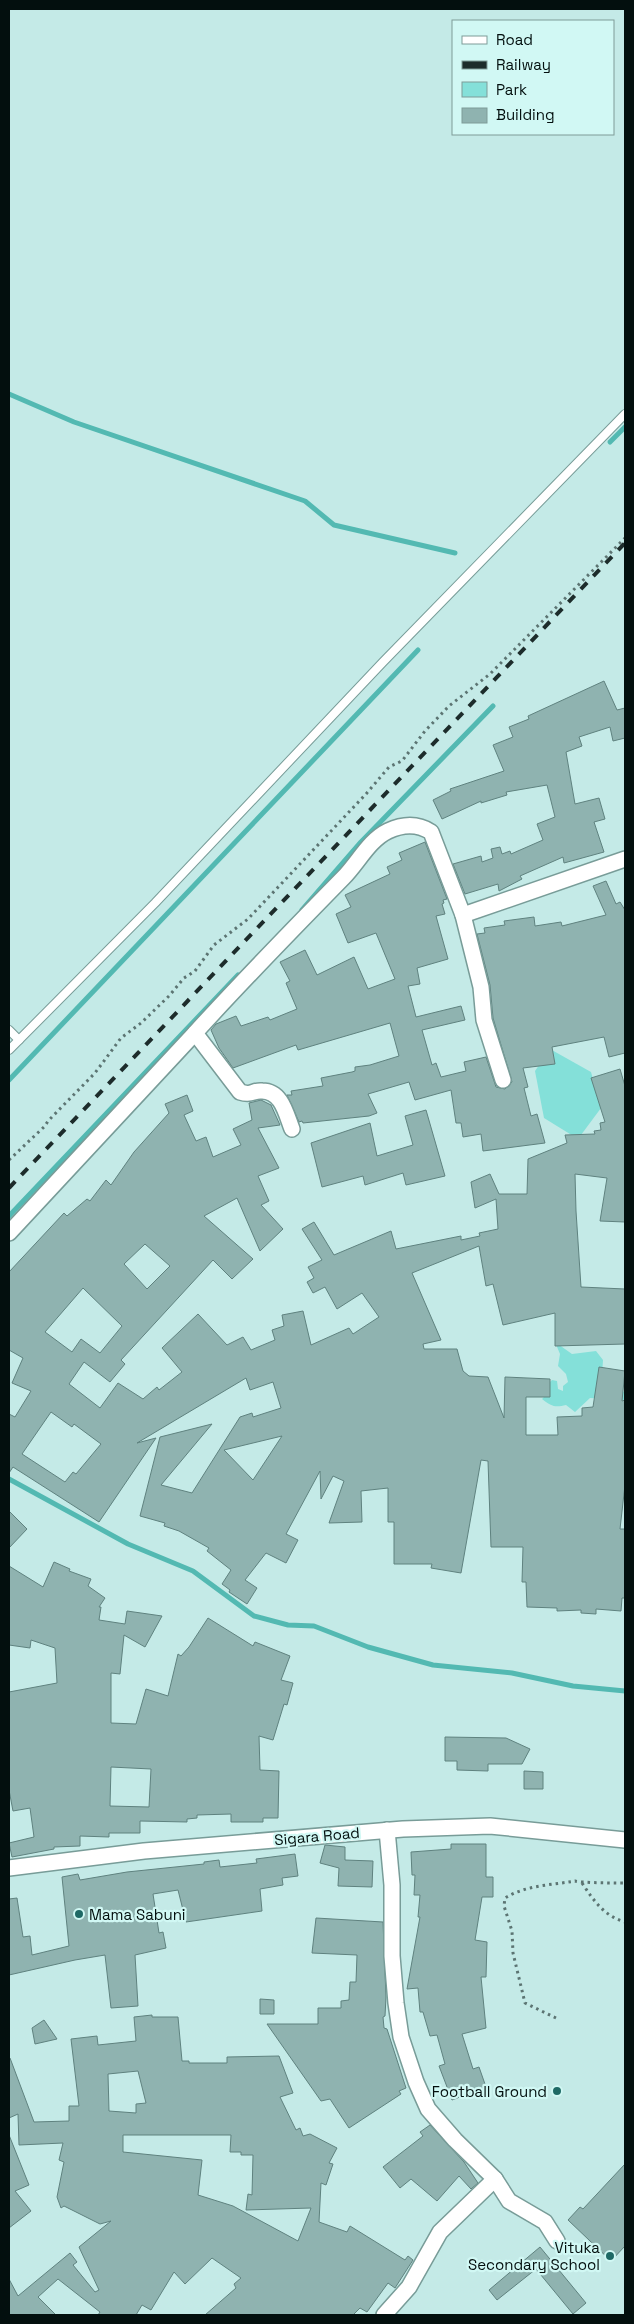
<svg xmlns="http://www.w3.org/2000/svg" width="634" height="2324" viewBox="0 0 634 2324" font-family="'Space Grotesk',sans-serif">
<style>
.green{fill:#84e0d9}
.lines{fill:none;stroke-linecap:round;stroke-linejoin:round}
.stream{stroke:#53b9b2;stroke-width:5}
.building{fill:#8fb3b0;stroke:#5f827f;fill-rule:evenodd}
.service-casing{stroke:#789c98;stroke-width:10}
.minor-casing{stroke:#789c98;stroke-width:18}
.path{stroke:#5c7472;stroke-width:3;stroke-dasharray:2.5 4;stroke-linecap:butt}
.service{stroke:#fff;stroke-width:8}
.minor{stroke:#fff;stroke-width:15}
.rail{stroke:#1d2c2b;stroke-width:4;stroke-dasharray:9 9;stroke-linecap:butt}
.poi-dot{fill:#1e6965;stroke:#d1f8f4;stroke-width:2}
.labels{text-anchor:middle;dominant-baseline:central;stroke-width:4.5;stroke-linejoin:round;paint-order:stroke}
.street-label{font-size:15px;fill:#030f0e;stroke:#d1f8f4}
.poi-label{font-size:15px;fill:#030f0e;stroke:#d1f8f4;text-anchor:end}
</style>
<rect width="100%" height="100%" fill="#c4eae7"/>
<g class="green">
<path d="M550,1049L591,1072L601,1108L578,1139L544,1118L535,1071Z"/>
<path d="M555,1342L572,1354L596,1351L603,1360L602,1375L612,1389L625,1392V1400L590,1398L575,1412L566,1405C555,1408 551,1406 542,1399L549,1392V1383L552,1380L557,1381L558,1389L563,1391V1386L568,1382L566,1374L558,1366L560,1354Z"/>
</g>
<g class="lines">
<g class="stream">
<path d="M9,394L74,422L305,501L334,525L455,553"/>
<path d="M610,442L625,427"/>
<path d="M302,910L361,842L493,706"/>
<path d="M9,1080L418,650"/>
<path d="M9,1216L238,975"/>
<path d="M9,1479L128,1544L193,1571L254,1616L288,1625L314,1626L368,1647L433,1665L512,1673L573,1686L625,1691"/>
</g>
</g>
<g class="building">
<path d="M604,681L617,710L625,708V738L613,741L610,727L579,737L582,746L566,752L575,804L599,798L605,819L594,822L604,852L564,863L563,857L520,876L522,879L499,891L498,884L465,894L453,864L481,856L482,862L493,858L491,849L500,847L502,854L510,851L511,854L543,840L537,824L555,817L547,785L506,792L507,795L481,803V801L442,819L433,800L451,791L450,789L504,771L493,745L513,737L509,727L529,719L528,716Z"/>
<path d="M425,842L447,899L443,900L444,903L442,904L445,914L436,916L448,959L417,968L420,984L408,986L416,1017L461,1006L465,1020L422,1030L432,1065L436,1063L441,1077L466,1071L464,1062L486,1057L496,1087L505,1089L512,1082L493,1018L490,985L477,934L485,933L484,928L505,925L504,921L534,917L535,926L561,922L562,926L606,915L593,886L606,881L616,904L620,902L625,910V1053L609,1057L604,1037L552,1047L555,1064L523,1068L528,1087L524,1088L531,1116L537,1114L545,1143L483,1151L481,1134L463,1137L461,1123H456L451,1090L415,1100L409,1082L368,1094L377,1113L369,1116L303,1123L302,1121L299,1122L287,1095H292L291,1091L323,1086L321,1078L352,1072L355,1071V1067L370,1065L399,1056L390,1023L298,1050L296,1045L233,1068L219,1048L211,1030L216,1024L236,1016L241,1026L268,1017L270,1020L297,1009L286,983L290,981L280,962L305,950L317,975L354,957L368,989L395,979L376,933L348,943L336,914L351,907L345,895L390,874L387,867L402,860L399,853Z"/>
<path d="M620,1069L625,1086V1222L600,1221L607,1178L575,1174L576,1211L581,1287L625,1289V1344L555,1346V1313L503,1325L493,1284L486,1286L479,1246L412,1273L441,1340L423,1344L424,1349H457L463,1371L469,1376L488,1377L504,1418L505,1377L550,1379V1397H526V1435H558L557,1417L582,1416V1408L593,1407L599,1367L625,1371L622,1401L625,1400V1485L620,1529H625V1598H622L621,1611L596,1609V1614L581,1613V1610L557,1611V1608L527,1607L526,1582H522L523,1547H491L488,1461L481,1460L461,1573L431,1568L432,1564H394V1522H388V1488L361,1491L362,1522L329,1523L344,1481L333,1476L321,1499L320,1471L286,1534L298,1540L286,1563L266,1553L245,1580L257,1588L247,1604L229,1592L230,1590L222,1584L231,1570L207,1551L209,1548L179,1531L164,1526L165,1523L140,1516L160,1437L212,1424L161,1485L192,1493L240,1417L252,1413L253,1417L281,1408L273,1382L250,1390L246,1378L137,1443L156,1438L99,1522L13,1467L9,1473V1414L15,1417L31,1391L12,1383L23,1358L9,1350V1272L64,1213L67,1216L87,1199L90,1201L106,1180L111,1185L134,1152L169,1113L165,1104L187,1095L193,1111L184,1115L196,1141L206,1137L213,1157L241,1145L233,1129L252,1120L249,1103L261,1100L271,1105L280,1125L258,1128L279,1168L258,1176L269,1201L261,1205L283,1229L260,1251L237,1198L204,1216L253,1259L232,1279L213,1260L121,1360L125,1364L110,1382L84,1362L69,1384L100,1408L118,1383L143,1399L157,1387L159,1390L182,1372L162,1348L198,1314L227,1345L243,1337L251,1350L275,1340L272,1330L284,1326L282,1315L303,1311L311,1345L349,1328L353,1334L379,1317L362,1293L337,1309L325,1287L313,1293L307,1282L314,1278L308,1267L322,1260L302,1229L314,1222L334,1255L391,1231L396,1249L461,1236V1240L480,1236L479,1233L498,1229L496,1199L475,1208L471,1182L490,1174L499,1194H527L528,1159L567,1143L565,1135L595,1134L594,1131L601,1130L600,1123L605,1122L591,1078ZM145,1244L170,1266L147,1289L124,1264ZM83,1288L122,1326L100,1353L81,1339L72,1352L45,1332ZM51,1412L72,1427L74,1424L101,1444L76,1474L73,1472L65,1482L22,1454ZM282,1436L253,1480L224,1450Z"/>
<path d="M426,1110L445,1176L406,1185L403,1173L365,1185L363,1176L322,1187L311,1143L370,1123L377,1156L413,1145L405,1116Z"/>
<path d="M9,1511L27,1529L9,1548Z"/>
<path d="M54,1562L70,1569L69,1571L91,1579L88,1586L105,1598L99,1607H101L99,1620L125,1624L127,1611L162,1616L145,1647L124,1635L120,1674L111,1673V1723L136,1724L146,1689L168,1696L178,1654L181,1656L189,1647L208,1618L253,1646L255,1642L290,1656L281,1680L293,1683L287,1705L284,1704L273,1740L259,1736L260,1770L279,1771L278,1818H263V1822H231V1814L197,1815V1818L187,1819V1822L140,1821V1833H109V1837L80,1836V1846L54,1847V1849L12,1857L9,1843L34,1837L30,1808L13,1811L9,1790V1692L57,1683L55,1648L31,1640L30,1648L9,1645V1566L43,1587ZM111,1767L151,1769L149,1807L110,1806Z"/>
<path d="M445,1737L506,1738L530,1749L522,1764H488V1771L457,1770V1761H445Z"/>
<path d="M524,1771L543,1772V1789H524Z"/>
<path d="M451,1844H486V1877H493V1897H482L475,1940L487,1942L486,1977H481L486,2028L462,2034L473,2069L479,2067L486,2087L452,2100L439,2066L445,2064L437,2035L430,2036L423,2012H420L418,1988L407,1989L420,1917H418L420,1895H414L415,1875H412L411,1852L451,1849Z"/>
<path d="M325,1845L345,1847V1860L373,1861L372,1887L338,1886L339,1868L320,1863Z"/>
<path d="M295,1854L298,1876L282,1878L283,1885L260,1889L262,1911L186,1922L178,1890L153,1894L159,1933L163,1932L166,1948L135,1955L138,2006L111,2008L105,1955L75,1960L9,1975V1899L17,1898L23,1937L30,1936L32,1955L69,1946L62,1877L78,1874L80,1880L127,1872L204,1864V1862L219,1860L220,1867L257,1863L256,1859Z"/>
<path d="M316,1918L383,1922L386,1997L385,2016L383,2017L384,2028L387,2029L406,2088L399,2091L401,2094L349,2128L330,2099L321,2101L267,2024H318V2008H341V2001L349,2000L350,1982H356L357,1955L312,1953Z"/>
<path d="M260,1999L274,2000V2014H260Z"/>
<path d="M152,2015V2017H178L182,2061H189V2063H227V2057L279,2056L293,2093L280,2097L296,2130L300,2128L303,2136L310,2134L337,2148L329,2163L333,2164L326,2185L321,2183L319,2222L347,2232L350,2226L405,2260L408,2256L413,2260L395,2288L388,2283L367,2312L360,2308L353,2315H205L236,2288L234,2284L241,2278L212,2258L185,2284L174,2272L151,2310L142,2305L136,2315H98L100,2312L58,2279L38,2297L56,2315H9V2279L18,2296L70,2253L77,2262L73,2265L95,2292L99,2290L79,2247L111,2221L100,2224L64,2206L61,2208L57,2197L64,2162L59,2160L63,2143L19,2145L18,2114L9,2118V2058H10L34,2122L69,2121V2106H79L71,2039L97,2036L98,2045L136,2041L134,2017ZM138,2071L146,2103L136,2104V2113L109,2111L108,2074ZM123,2135H231L230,2152H241V2155H253L252,2195L248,2194L246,2210L311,2208L298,2241L233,2206L198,2195L202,2160L123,2152Z"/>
<path d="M44,2020L57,2039L35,2044L32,2028Z"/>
<path d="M430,2125L464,2162L478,2183L471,2189L459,2176L437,2201L411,2179L400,2188L383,2167L423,2136L420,2132Z"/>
<path d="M9,2135L29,2185L15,2191L31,2211L9,2228Z"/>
<path d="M625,2164V2246L611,2261L568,2220L580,2207L583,2209Z"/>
<path d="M540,2247L586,2303L573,2314L536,2269L497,2300L489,2290Z"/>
</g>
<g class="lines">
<g class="service-casing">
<g id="service">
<path d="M9,1030L19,1040"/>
<path d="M9,1050L155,903L383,662L625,414"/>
</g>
</g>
<g class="minor-casing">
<g id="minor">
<path d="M463,915L625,859"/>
<path d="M292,1129C286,1114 282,1091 262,1091C252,1090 253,1096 240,1092L195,1033C243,980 293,929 343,878C358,863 369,840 388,831C403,824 417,823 431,832L463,915L481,987L484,1020L503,1080"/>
<path d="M9,1233L195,1033"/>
<path d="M387,1830L392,1885V1956L396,2003L401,2037L416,2082L428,2109L455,2140L495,2179L509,2201L545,2222L557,2241"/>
<path d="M9,1868L144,1851L403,1829L490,1826L625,1840"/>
<path d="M384,2315L409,2287L440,2232L495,2179"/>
</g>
</g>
<g class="path">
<path d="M9,1160L45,1126L48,1121L95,1073L121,1038L141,1023L169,996L184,978L195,971L214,945L248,919L366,794L389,767L402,761L425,731L449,706L490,674L625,538"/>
<path d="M582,1883C594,1901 604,1916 625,1922"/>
<path d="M556,2018L525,2003L513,1953L512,1931L504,1906L505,1898C526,1885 552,1885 575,1881C581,1883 618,1883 625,1883"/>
</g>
<use href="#service" class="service"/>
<use href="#minor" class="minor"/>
<path class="rail" d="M9,1188L625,543"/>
</g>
<g class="poi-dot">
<circle cx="79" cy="1914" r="5"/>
<circle cx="557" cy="2091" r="5"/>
<circle cx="610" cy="2256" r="5"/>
</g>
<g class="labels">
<g class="street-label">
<text transform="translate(317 1836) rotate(-5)">Sigara Road</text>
</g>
<g class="poi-label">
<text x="89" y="1914" text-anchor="start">Mama Sabuni</text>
<text x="547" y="2091">Football Ground</text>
<text x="600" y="2247">Vituka<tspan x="600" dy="17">Secondary School</tspan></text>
</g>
</g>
<rect width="634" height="2324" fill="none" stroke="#030f0e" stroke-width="20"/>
<rect x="452" y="20" width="162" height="115" fill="#d1f8f4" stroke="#7f9b98"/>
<rect x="462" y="36" width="25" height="8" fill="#ffffff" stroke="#7f9b98"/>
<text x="496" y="45" font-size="15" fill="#030f0e">Road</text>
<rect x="462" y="61" width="25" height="8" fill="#1d2c2b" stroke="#7f9b98"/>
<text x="496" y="70" font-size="15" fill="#030f0e">Railway</text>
<rect x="462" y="82" width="25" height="15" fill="#84e0d9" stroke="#7f9b98"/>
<text x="496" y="95" font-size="15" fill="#030f0e">Park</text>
<rect x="462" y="108" width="25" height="15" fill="#8fb3b0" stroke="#7f9b98"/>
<text x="496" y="120" font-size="15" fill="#030f0e">Building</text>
</svg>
